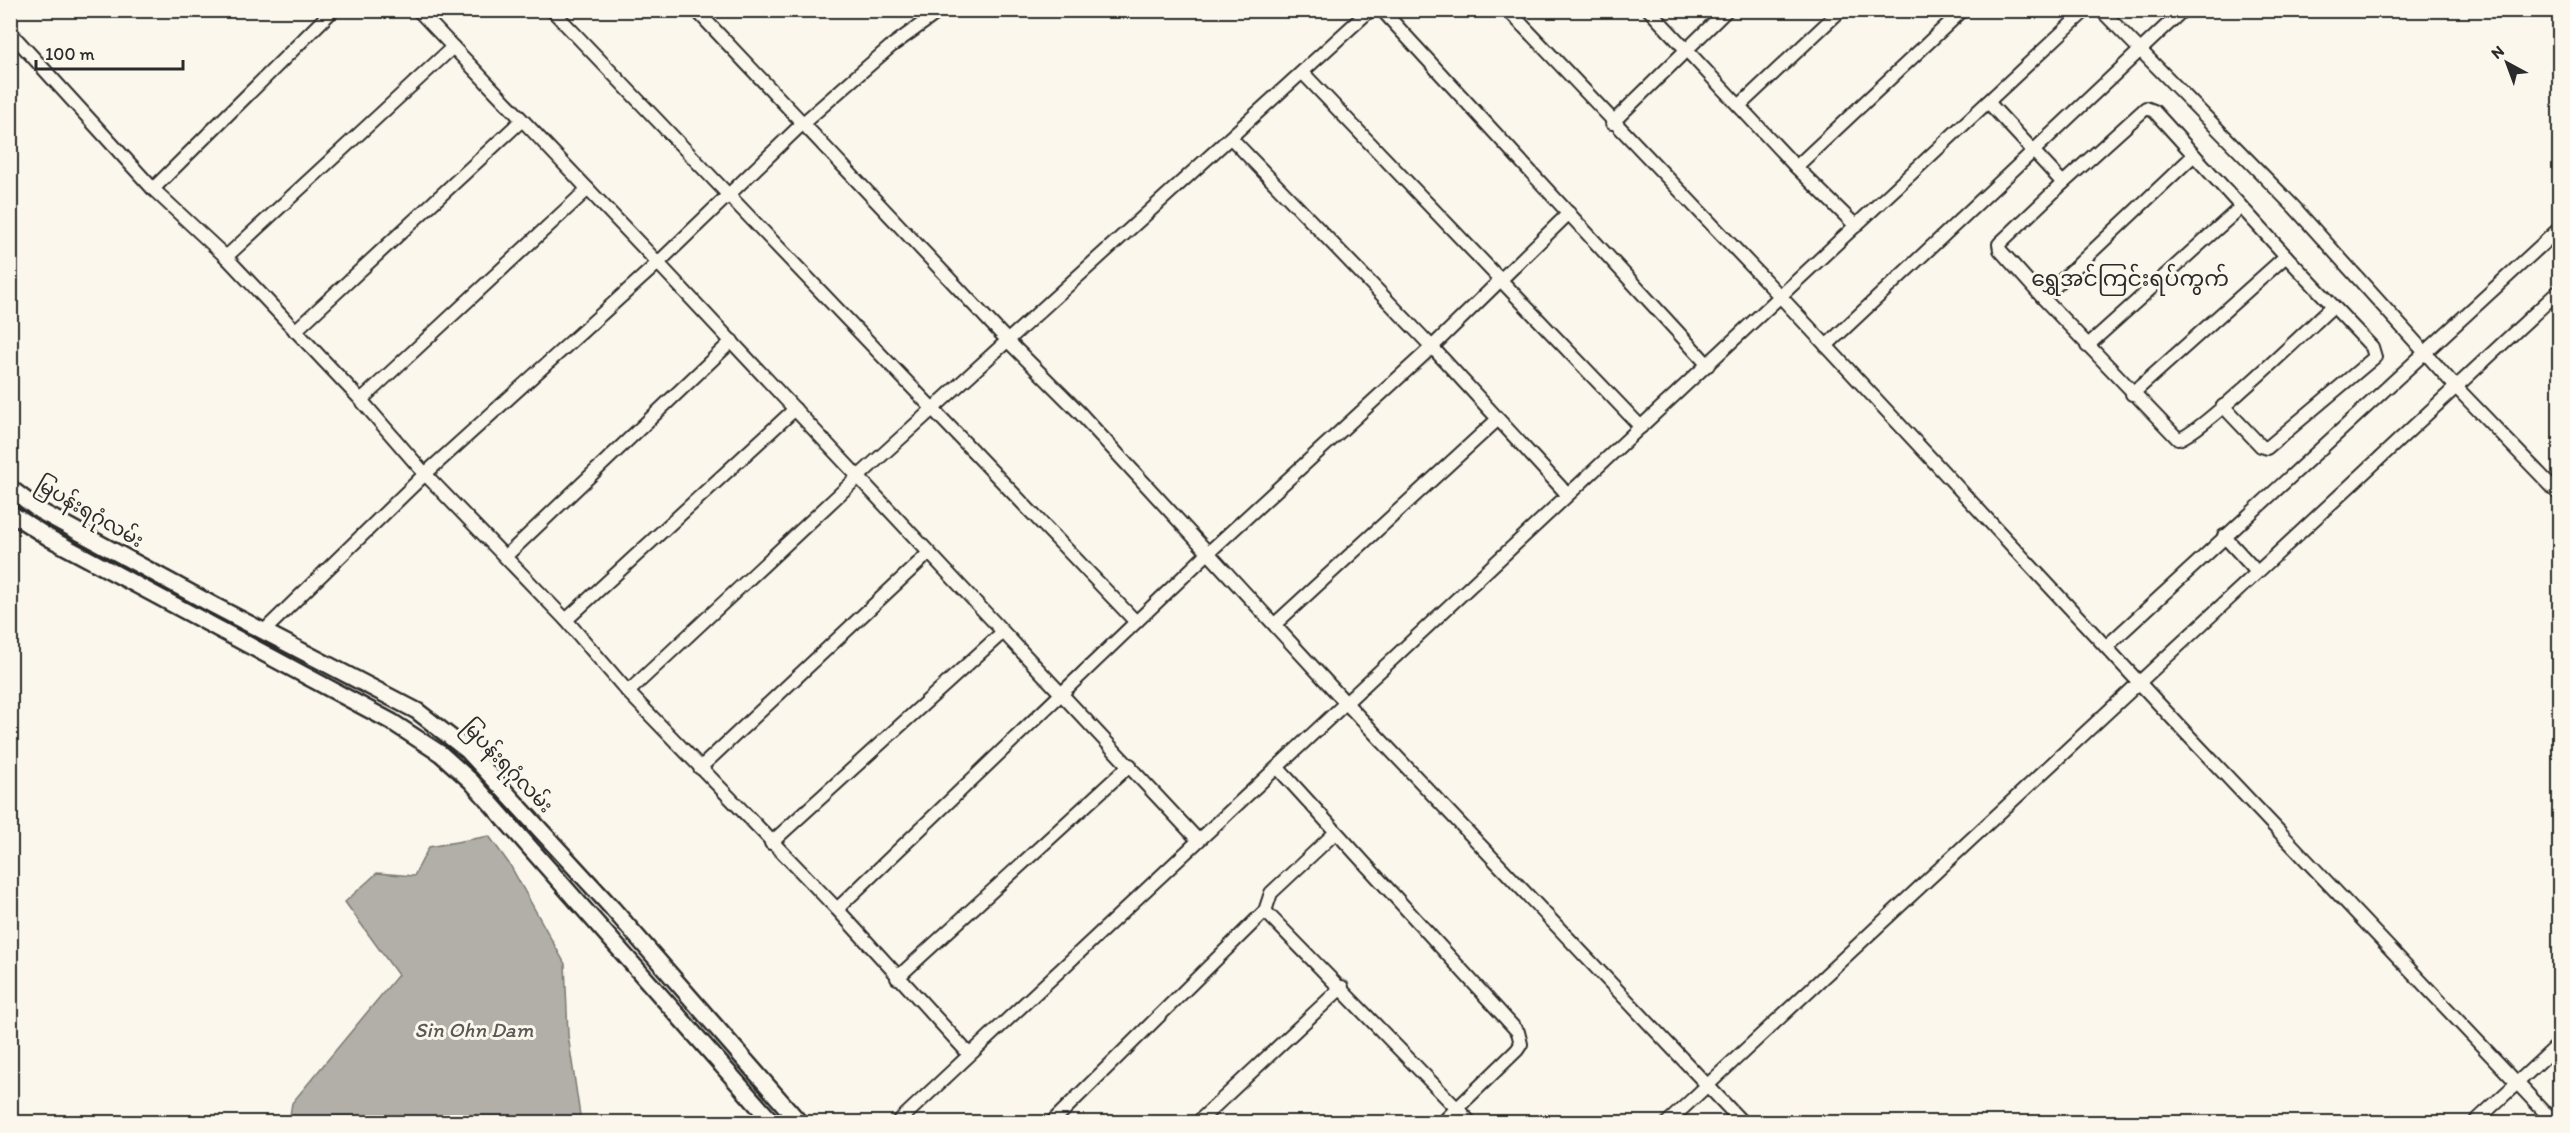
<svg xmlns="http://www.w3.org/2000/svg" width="2570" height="1133" viewBox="0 0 2570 1133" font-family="Itim,'Noto Sans Myanmar',sans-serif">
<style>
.water{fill:#b1afa7;stroke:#7b7a75;stroke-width:1.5}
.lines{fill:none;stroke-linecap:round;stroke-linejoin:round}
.minor-casing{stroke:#2b2b2b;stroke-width:16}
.major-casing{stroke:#2b2b2b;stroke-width:20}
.minor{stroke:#fbf7ec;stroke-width:12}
.major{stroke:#fbf7ec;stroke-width:15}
.labels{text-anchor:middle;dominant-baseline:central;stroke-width:6;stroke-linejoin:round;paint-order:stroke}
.street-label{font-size:20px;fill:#2b2b2b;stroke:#fbf7ec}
.water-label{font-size:21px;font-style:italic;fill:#5a5956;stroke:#fbf7ec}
.quarter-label{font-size:22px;fill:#2b2b2b;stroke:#fbf7ec}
</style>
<rect width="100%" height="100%" fill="#fbf7ec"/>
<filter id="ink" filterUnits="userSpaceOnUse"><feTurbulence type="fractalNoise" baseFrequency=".0167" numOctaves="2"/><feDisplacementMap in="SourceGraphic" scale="12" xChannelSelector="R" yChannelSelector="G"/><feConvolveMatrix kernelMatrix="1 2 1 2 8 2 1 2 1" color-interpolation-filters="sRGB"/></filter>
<g filter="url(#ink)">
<path class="water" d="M489,836L510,865L565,964L568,1035L581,1122H289L292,1103L398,975L345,902L377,873L414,876L429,847Z"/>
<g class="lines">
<g class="minor-casing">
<g id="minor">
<path d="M418,10L658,263L1198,840"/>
<path d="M552,10L1136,622"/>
<path d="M696,10L1007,340L1079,412L1346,703L1742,1122"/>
<path d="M1382,10L1708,365"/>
<path d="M1508,10L1780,296L2185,732L2554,1122"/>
<path d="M1649,10L1796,167L1856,226"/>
<path d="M2101,10L2294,207L2455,386L2560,495"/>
<path d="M10,32L153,189L226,257L361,400L425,474L566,620L628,692L837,909L969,1054"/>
<path d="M1303,73L1641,427"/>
<path d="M1988,102L2063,183L2146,108L2154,111L2194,155"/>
<path d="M1739,106L1841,10"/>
<path d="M1612,123L1727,10"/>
<path d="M1231,138L1432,347L1567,494"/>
<path d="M1796,167L1963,10"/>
<path d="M2063,183L1999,244L2000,250L2043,298L2194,155L2286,256"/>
<path d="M153,189L333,10"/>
<path d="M226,257L453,47"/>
<path d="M2043,298L2178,439C2197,437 2311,326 2333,306"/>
<path d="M295,331L522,120"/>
<path d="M1826,346L2183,10"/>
<path d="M2087,346L2241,207"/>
<path d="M2132,394L2286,256L2372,347L2375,357L2267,448L2261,446L2223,406"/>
<path d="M361,400L588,189"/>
<path d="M2224,536L2257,572"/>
<path d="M507,555L732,341"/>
<path d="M566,620L795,409"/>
<path d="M1275,624L1497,420"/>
<path d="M264,631L425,474L658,263L802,124L890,47L941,10"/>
<path d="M2107,646L2560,228"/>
<path d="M628,692L858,477L1370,10"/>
<path d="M700,768L929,553"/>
<path d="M1278,768L1518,1032L1521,1044L1517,1050L1443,1122"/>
<path d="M771,843L1003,632"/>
<path d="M837,909L1208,553L1432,347L1569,213"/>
<path d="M1265,911L1271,893L1335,833"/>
<path d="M897,978L1130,765"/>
<path d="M898,1122L2086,10"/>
<path d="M1052,1122L1265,911L1470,1122"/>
<path d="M1198,1122L1342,987"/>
<path d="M1668,1122L2560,290"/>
<path d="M2475,1122L2560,1043"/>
</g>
</g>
<g class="major-casing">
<g id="major">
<path d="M10,488L40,511L213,605L417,711L467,750L612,908L799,1122"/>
<path d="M10,513L51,539L392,722L441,754L471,781L772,1122"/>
</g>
</g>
<use href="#minor" class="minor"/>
<use href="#major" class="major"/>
</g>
</g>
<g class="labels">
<g class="street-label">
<text transform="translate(90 512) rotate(30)">မြပန်းရဂုံလမ်း</text>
<text transform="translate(508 766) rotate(46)">မြပန်းရဂုံလမ်း</text>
</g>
<g class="water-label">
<text x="474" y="1029">Sin Ohn Dam</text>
</g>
<g class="quarter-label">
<text x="2130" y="278">ရွှေအင်ကြင်းရပ်ကွက်</text>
</g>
</g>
<rect width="2570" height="1133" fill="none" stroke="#fbf7ec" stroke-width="36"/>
<rect x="18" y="18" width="2534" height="1097" fill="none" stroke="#2b2b2b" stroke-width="2" filter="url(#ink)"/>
<g transform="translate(2507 63) rotate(319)" stroke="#fbf7ec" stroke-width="4.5" paint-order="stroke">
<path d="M0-4.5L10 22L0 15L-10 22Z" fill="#2b2b2b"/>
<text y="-9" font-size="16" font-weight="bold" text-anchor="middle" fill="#2b2b2b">N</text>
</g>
<path d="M36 60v9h147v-9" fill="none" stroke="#2b2b2b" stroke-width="3"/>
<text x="45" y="60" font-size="18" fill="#2b2b2b" stroke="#fbf7ec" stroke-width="4.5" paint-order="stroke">100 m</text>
</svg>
